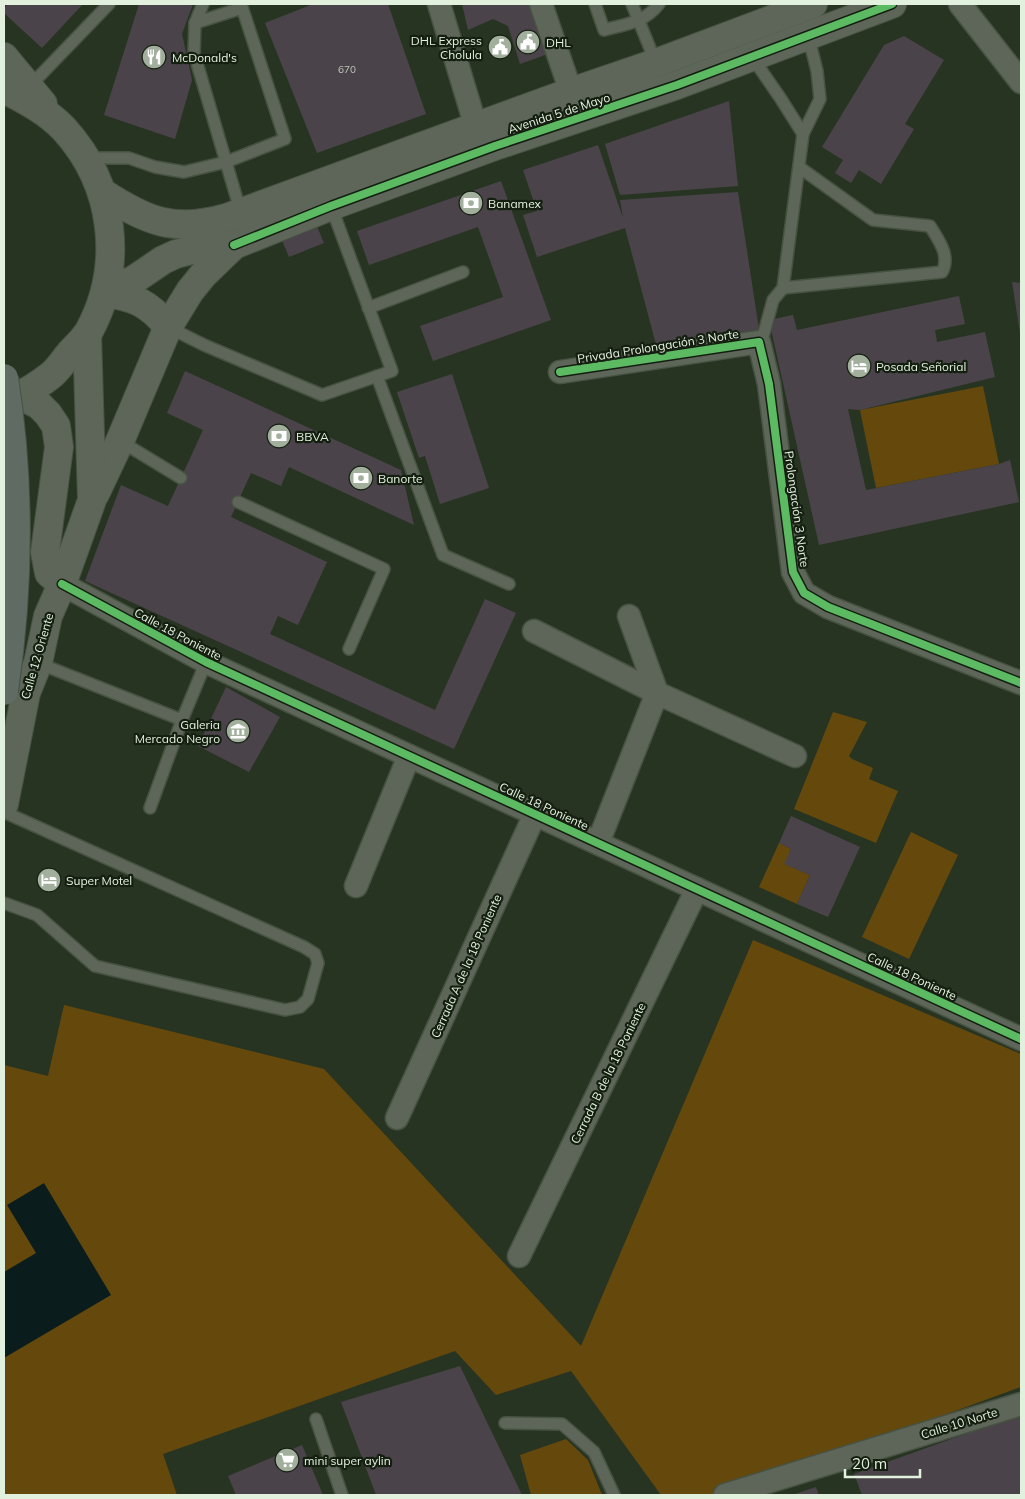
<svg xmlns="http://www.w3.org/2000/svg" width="1025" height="1499" viewBox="0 0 1025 1499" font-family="Mulish,sans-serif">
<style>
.green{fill:#65490c}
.water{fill:#0a1d1c}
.building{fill:#4a444a}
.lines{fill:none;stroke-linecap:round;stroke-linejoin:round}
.service-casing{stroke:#475242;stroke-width:14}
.minor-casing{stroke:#475242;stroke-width:25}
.secondary-casing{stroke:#475242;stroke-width:30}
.service{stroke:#5d6659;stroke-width:11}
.minor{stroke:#5d6659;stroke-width:22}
.secondary{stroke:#5d6659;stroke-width:28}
.primary-bridge-casing{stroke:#475242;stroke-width:30;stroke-linecap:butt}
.primary-bridge{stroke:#606b63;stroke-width:28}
.cycleway-casing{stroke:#151f11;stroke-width:11}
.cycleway{stroke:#5cba63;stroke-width:8}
.labels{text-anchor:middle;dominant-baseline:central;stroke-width:4.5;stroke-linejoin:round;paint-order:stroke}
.number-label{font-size:10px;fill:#bcc6b8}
.poi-label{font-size:12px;fill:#e2f1dd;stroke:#151f11;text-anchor:start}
.street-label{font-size:12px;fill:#e2f1dd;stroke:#151f11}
</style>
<rect width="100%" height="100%" fill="#283422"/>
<g class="green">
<path d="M983,386L999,464L876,488L860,410Z"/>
<path d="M833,712L867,722L849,756L852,759L873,768L869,779L898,791L876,843L794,809Z"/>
<path d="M911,832L958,855L909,959L862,937Z"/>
<path d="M779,843L791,849L785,864L810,875L797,904L759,887Z"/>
<path d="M753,940L1021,1054V1387L726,1495H661L571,1371L496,1395L455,1351L163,1454L177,1495H4V1065L48,1076L64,1005L324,1069L581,1346Z"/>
<path d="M566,1439L588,1460L602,1495H531L520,1455Z"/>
</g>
<path class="water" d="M44,1183L111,1295L4,1358V1272L36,1253L7,1205Z"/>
<g class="building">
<path d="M8,4H83L42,48L4,13V8Z"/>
<path d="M139,4H193L182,34L192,80L175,139L104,115Z"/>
<path d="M313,4H388L426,114L317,153L265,23Z"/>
<path d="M462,4H532L548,54L520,64L508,26L493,19L468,30Z"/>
<path d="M904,36L944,60L905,124L914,129L881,184L859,170L851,183L835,173L843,160L822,147L884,45Z"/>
<path d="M729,101L738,186L620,195L605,144Z"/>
<path d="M598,145L623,218L620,200L738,192L760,336L657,348L625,228L537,257L523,215L537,211L523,170Z"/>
<path d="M501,181L551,320L433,361L420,326L503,297L478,227L369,265L357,231Z"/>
<path d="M316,224L324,243L289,257L281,238Z"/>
<path d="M1012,282L1021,283V333H1020Z"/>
<path d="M959,296L965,324L935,330L937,342L985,332L995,377L860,410L848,409L866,490L999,464L1010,460L1019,502L819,545L769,320L793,315L797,330Z"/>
<path d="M185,371L401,470L414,525L289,467L281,486L251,473L231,517L327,562L298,625L278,616L270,634L435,710L485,599L516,613L454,749L85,581L121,485L168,506L203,430L167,413Z"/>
<path d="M452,374L489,488L440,504L425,456L419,458L397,392Z"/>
<path d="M226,687L280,717L249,772L198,746Z"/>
<path d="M791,816L860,847L828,917L797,904L810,875L784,864L791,849L779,843Z"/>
<path d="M460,1366L522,1495H376L341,1402Z"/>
<path d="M1021,1414V1495H862L854,1474Z"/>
<path d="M302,1445L323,1495H236L228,1476Z"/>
<path d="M816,1487L819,1495H792Z"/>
</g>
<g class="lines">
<g class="service-casing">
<g id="service">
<path d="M203,4L195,23L194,53L226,162L285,139L241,4"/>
<path d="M595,4L604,30C626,24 644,23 659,4"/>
<path d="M632,4L656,63"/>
<path d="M195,23L242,8"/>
<path d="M752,57L781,99L803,134"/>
<path d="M29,87L109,4"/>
<path d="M87,158H129L155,167L184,172L226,162L241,213"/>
<path d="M799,167L873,220L930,226C938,239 951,256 942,272L783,288L803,134L820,99L817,71L808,35"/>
<path d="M368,308L463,272"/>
<path d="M168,327L204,345L322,395L392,371L331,206"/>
<path d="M759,342L764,333L773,300L783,288"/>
<path d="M377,376L443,555L509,584"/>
<path d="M120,441L181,478"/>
<path d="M238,502L384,569L349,649"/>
<path d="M38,663L182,720"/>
<path d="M150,808L182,720L206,662"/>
<path d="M4,812L304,947L315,954L318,963L308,999L300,1007L285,1010L95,966L37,915L4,903"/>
<path d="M316,1419L342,1495"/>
<path d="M505,1423L562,1424L594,1452L614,1495"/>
</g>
</g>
<g class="minor-casing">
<g id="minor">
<path d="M439,4L476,127"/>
<path d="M541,4L571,92"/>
<path d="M960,4L1021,82"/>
<path d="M560,372L759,342L769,384L793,572L804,593L828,607L1021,683"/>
<path d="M62,584L206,662L1021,1039"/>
<path d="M534,631L657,693L795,756"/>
<path d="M598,843L657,693L629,616"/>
<path d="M356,886L409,756"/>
<path d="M397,1118L535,814"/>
<path d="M519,1256L697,889"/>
<path d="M725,1495L1021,1404"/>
</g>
</g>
<g class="secondary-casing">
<g id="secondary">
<path d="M4,57L43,104"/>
<path d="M4,89C25,100 47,111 64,129C115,185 125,266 88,333C83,340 76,347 70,353C64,360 58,370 50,376C37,386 20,397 4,401"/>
<path d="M103,193C146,221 174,233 226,218L571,92L656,63L813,4"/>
<path d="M107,287L132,281L163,260L176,254L204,247L234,245L331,206L495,146L677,85L892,4"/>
<path d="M105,293C134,297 149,303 168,327"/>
<path d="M15,398L27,399L39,405L48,414L56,426L59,447L45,552L49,573L62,584"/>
<path d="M95,494L120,441L168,327L190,291L203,275L234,245"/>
<path d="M4,804L26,693L38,663L48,616L62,584L92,500L87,334"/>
</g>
</g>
<use href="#service" class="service"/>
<use href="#minor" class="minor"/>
<use href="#secondary" class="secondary"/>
<g class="primary-bridge-casing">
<path id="primary-bridge" d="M4,378C20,481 19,589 4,691"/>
</g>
<use href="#primary-bridge" class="primary-bridge"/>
<g class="cycleway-casing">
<g id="cycleway">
<path d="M234,245L331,206L495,146L677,85L892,4"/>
<path d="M560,372L759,342L769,384L793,572L804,593L828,607L1021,683"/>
<path d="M62,584L206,662L1021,1039"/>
</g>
</g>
<use href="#cycleway" class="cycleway"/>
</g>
<defs>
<g id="civic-disc" transform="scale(1.25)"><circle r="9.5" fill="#a1af9c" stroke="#151f11"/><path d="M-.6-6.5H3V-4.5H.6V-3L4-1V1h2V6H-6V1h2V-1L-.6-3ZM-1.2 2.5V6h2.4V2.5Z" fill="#fff"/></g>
<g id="restaurant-disc" transform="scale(1.25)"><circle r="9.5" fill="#a1af9c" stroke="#151f11"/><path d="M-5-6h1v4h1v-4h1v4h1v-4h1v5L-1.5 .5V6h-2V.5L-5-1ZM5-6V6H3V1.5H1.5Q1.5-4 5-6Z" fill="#fff"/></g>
<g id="bank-disc" transform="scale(1.25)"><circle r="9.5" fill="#a1af9c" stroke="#151f11"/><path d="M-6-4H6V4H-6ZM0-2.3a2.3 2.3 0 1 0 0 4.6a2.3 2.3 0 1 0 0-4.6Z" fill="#fff"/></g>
<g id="hotel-disc" transform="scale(1.25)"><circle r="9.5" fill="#a1af9c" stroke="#151f11"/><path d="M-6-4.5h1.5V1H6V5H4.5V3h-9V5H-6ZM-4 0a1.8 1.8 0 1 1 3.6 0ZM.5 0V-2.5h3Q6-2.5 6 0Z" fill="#fff"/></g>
<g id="museum-disc" transform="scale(1.25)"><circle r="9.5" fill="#a1af9c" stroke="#151f11"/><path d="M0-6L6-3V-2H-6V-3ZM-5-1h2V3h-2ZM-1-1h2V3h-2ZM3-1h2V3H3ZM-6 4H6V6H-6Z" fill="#fff"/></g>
<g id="supermarket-disc" transform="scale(1.25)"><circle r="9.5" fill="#a1af9c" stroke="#151f11"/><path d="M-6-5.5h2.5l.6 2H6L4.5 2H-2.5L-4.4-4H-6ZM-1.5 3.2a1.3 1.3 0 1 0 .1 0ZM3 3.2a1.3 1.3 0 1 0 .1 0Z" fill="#fff"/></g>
</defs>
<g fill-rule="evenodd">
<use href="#civic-disc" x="528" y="42"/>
<use href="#civic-disc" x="500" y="47"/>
<use href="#restaurant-disc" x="154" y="57"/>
<use href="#bank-disc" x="471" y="203"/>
<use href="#hotel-disc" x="859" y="366"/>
<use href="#bank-disc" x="279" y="436"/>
<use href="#bank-disc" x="361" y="478"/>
<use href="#museum-disc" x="238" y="731"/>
<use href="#hotel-disc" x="49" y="880"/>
<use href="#supermarket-disc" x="287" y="1460"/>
</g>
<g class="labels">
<g class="number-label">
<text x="347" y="69">670</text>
</g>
<g class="poi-label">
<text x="482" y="40" text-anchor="end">DHL Express<tspan x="482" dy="14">Cholula</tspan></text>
<text x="546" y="42">DHL</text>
<text x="172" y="57">McDonald's</text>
<text x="488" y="203">Banamex</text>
<text x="876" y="366">Posada Señorial</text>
<text x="296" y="436">BBVA</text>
<text x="378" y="478">Banorte</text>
<text x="220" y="724" text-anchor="end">Galeria<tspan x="220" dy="14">Mercado Negro</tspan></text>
<text x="66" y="880">Super Motel</text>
<text x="304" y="1460">mini super aylin</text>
</g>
<g class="street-label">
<text transform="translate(559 113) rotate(-18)">Avenida 5 de Mayo</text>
<text transform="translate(658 346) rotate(-9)">Privada Prolongación 3 Norte</text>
<text transform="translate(797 509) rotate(82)">Prolongación 3 Norte</text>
<text transform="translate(178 634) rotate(28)">Calle 18 Poniente</text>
<text transform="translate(37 656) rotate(-74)">Calle 12 Oriente</text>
<text transform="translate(544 806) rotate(25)">Calle 18 Poniente</text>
<text transform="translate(466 966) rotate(-66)">Cerrada A de la 18 Poniente</text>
<text transform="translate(912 976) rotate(25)">Calle 18 Poniente</text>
<text transform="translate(608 1073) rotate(-64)">Cerrada B de la 18 Poniente</text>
<text transform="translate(959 1423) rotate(-17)">Calle 10 Norte</text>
</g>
</g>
<rect width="1025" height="1499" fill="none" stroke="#e2f1dd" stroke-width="10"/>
<path d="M845 1469v8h75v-8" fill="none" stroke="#e2f1dd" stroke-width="2.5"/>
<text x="852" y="1469" font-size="15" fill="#e2f1dd" stroke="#151f11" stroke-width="4" paint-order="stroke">20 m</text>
</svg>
